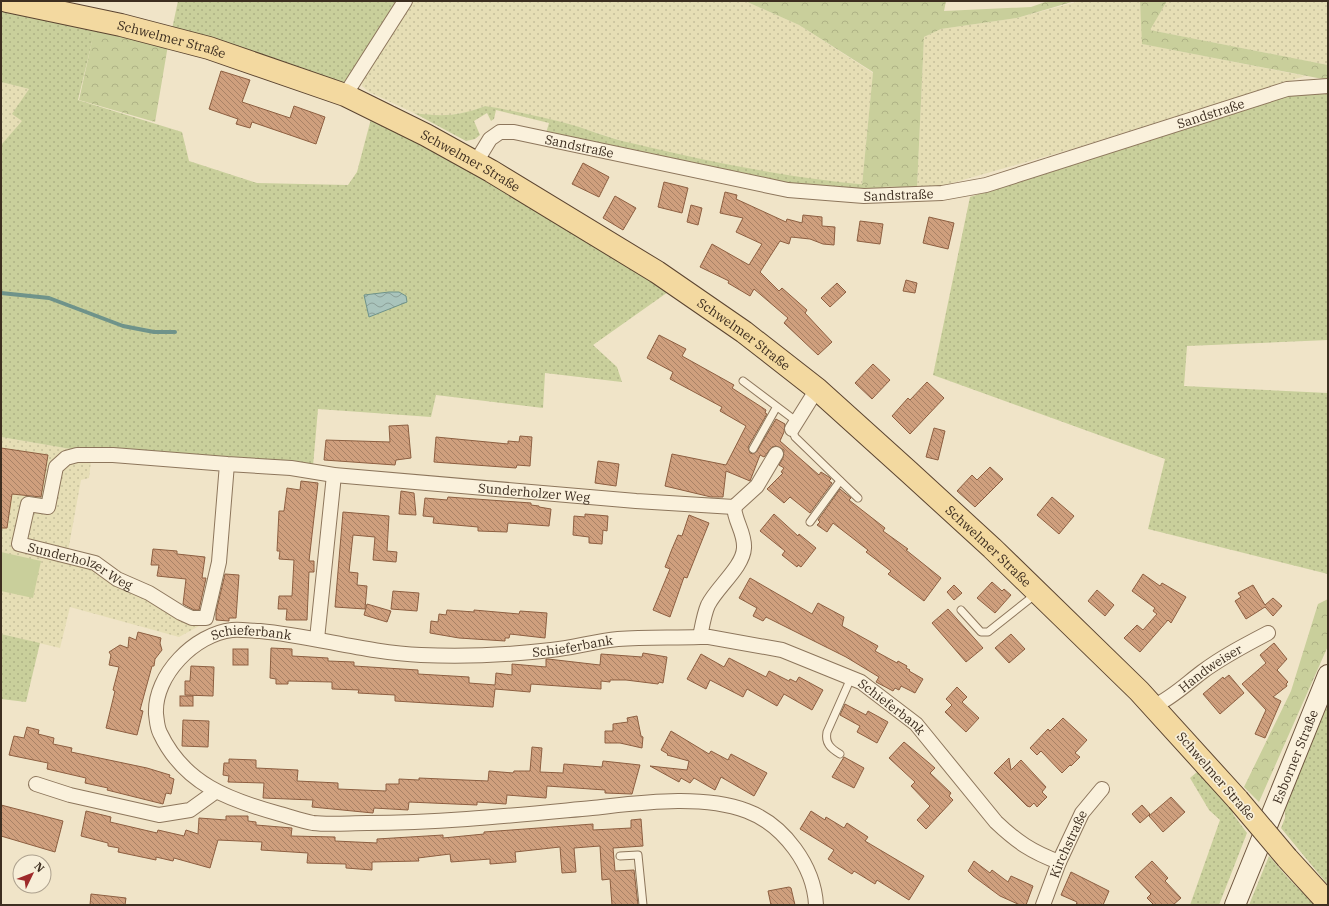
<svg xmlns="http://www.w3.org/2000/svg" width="1329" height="906" viewBox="0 0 1329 906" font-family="'IBM Plex Serif',serif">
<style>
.farmland{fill:url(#farmland-dots)}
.grass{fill:url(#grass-dots)}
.forest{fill:url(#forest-crowns)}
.pitch{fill:#c9cf9b}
.water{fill:url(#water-waves);stroke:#6f938a}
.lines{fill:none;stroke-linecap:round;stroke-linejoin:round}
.stream{stroke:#6f938a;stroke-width:4}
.building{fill:url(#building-back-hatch);stroke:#8d5f41}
.lane-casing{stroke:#8d765c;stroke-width:9}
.street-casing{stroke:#8d765c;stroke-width:16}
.secondary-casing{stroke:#6f573f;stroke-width:22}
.primary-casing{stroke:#5b4430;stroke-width:24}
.lane{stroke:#faf1dc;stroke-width:7}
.street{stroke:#faf1dc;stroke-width:14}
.secondary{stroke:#faf1dc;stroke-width:20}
.primary{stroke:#f3d9a0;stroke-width:22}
.primary-bridge-casing{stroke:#5b4430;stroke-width:24;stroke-linecap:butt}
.primary-bridge{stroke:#f3d9a0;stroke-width:22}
.labels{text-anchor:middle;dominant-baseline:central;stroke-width:3.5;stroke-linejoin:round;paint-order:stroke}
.street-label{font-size:13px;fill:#3d2e20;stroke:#f7eed8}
</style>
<defs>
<pattern id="farmland-dots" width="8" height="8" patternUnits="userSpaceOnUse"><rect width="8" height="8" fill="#e6deb5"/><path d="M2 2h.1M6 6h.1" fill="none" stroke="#c6bf9b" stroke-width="1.8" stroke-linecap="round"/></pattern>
<pattern id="grass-dots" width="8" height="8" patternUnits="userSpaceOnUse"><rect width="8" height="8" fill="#c9cf9b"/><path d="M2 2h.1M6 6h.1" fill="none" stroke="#aeb285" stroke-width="1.8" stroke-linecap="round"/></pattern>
<pattern id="forest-crowns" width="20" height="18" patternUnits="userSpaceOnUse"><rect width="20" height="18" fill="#c9cf9b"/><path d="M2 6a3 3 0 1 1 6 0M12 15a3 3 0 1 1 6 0" fill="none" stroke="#aeb285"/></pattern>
<pattern id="water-waves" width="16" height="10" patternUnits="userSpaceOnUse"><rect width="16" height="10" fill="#a9c4bc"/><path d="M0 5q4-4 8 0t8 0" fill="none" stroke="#8ba098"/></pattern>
<pattern id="building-back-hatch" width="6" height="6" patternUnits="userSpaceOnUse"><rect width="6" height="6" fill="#cf9f7d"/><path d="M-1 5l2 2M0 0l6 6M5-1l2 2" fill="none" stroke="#a98266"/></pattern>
</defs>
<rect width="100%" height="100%" fill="#f0e4c8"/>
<g class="farmland">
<path d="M409,1H745L799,25L873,73L862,185L785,176L700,160L629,143L562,122L485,106L468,112L438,117L414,113L369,92L362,86L363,77Z"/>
<path d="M1080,1H1140L1143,44L1305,76L1072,149L938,187L917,188L924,37L941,29L1017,18Z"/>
<path d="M1167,1H1328V65L1149,30Z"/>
<path d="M1,82L29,89L13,114L23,121L1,145Z"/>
<path d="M1,437L88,452L91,461L89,478L81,480L66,562L93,567L148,596L199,626L179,637L70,607L60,648L1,634Z"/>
</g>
<g class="grass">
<path d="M178,1H400L347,83L342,85L172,29Z"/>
<path d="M1,7L96,25L78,100L182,132L189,161L257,183L348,185L357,172L372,115L559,219L668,292L593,345L617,367L622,382L545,373L543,408L436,395L431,417L318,409L313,466L88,452L1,437V145L22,121L12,114L29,89L1,82Z"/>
<path d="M1301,90L1328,91V340L1187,346L1184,386L1328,393V574L1148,529L1165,459L933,375L970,197Z"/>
<path d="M485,106C511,110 536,116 562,122C585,128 608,138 631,143C726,166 820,184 917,188L871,192L777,183L546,133L549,123L496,110L494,119L491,121L487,113L474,121L480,135L475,139L466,141L414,113C442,117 459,116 485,106Z"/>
<path d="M1,634L40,643L26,702L1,699Z"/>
<path d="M1328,701V885L1281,828L1285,818V810Z"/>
<path d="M1197,772L1209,782L1233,811V814L1247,833L1219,905H1190L1220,820L1209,810L1190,778Z"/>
<path d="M1269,856L1288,878L1315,905H1249Z"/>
</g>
<g class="forest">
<path d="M745,1H946L944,11L1031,7L1048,1H1075L1017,18L941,29L924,37L917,188L862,185L873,72L799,25Z"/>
<path d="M1140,1H1167L1150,30L1328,65V80L1142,44Z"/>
<path d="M95,27L168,45L155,122L79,100Z"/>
<path d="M1328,599V646L1259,802L1244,787L1291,691L1318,604Z"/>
</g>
<path class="pitch" d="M1,552L41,561L33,598L1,591Z"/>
<path class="water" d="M389,292H399L406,296L407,302L369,317L364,295Z"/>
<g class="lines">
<path class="stream" d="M1,293L49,298L123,326L154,332H175"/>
</g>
<g class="building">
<path d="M221,71L250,80L242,102L290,118L294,106L325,117L316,144L252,122L250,128L236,124L238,119L209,109Z"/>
<path d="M583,163L609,177L599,197L572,184Z"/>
<path d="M664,182L688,188L682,213L658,207Z"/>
<path d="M725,192L737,195L736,199L786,222L787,219L802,223L803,215L822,217V226L835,227L834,245L823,244L810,239L791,237L789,244L780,241L760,272L779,291L782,288L807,310L805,313L832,342L818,355L784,323L788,318L754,289L750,296L728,283L729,281L700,267L712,244L749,265L762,244L736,232L743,218L720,213Z"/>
<path d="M615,196L636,208L623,230L603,218Z"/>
<path d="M691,205L702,208L698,225L687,222Z"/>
<path d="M929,217L954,223L948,249L923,243Z"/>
<path d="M860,221L883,224L880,244L857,241Z"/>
<path d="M906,280L917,283L915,293L903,291Z"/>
<path d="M837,283L846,292L830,307L821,298Z"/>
<path d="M659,335L686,349L682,356L734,385L732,388L766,410L765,413L767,414L748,447L750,453L753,454L757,451L776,419L785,424L784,432L780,441L819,475L821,472L829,477L831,479L829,481L832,483L810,513L790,497L784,503L767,489L783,473L781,472L784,468L779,465L783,458L784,450L776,446L772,447L764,457L760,455L750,481L726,471L723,497H711L665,486L672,454L726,465L746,426L720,411L722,407L670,379L673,372L647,358Z"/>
<path d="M873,364L890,380L872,399L855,383Z"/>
<path d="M927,382L944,398L910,434L892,416L908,398L910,400Z"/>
<path d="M408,425L411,458L396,460L395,465L324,460L326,440L390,442L389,426Z"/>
<path d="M934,428L945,431L938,460L926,457Z"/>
<path d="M520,436L532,437L530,466L517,465L516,468L434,462L436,437L508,444V441L519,442Z"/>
<path d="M1,448L48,455L41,497L12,494L7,528H1Z"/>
<path d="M598,461L619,464L616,486L595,483Z"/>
<path d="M990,467L1003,479L975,507L957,491L972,475L977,480Z"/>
<path d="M301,481L318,483L309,561H314V572H309L307,620H286L287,609H278L279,596H292L294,560L279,559L280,551H277L279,511H284L287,488L300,490Z"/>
<path d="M840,489L851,498L849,500L885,528L883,531L908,549L906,550L941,578L924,601L888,574L891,571L866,552L868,550L833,523L827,532L817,525L820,522L818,520Z"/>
<path d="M401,491L414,493L416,515L399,514Z"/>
<path d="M448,497L531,503V505L539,506V507L551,509L549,526L508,523L507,532L478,531V527L433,523L434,517L423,516L425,498L447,500Z"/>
<path d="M1052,497L1074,516L1059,534L1037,515Z"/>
<path d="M343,512L389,516L387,551L397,552L396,562L373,560L375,537L353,535L349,572L358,573L357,585L367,586L365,609L335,607Z"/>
<path d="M585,514L608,516L607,531L603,530L602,544L589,543V537L573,535L574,516L585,517Z"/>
<path d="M774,514L798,536L799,534L816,548L801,567L798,565L797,567L782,555L785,551L760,531Z"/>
<path d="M689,515L709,523L687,578L684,577L670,617L653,610L670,569L665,567L672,549L678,535L682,536Z"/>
<path d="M153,549L177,551V554L205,557L202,578H206L199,610H194L183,604L186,579L157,576L159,565H151Z"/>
<path d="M225,574L239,575L236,618H229V621L216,620V612Z"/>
<path d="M1143,574L1160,586L1162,583L1186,597L1171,623L1168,620L1140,652L1124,638L1137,625L1143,630L1157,614L1153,611L1155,608L1132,591Z"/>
<path d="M750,578L812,614L818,603L844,617L842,626L878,646L875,651L897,663L898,661L907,666L906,668L910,670L909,671L923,679L915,693L901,686L899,690L895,688L893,691L876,682L879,677L846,657L766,617L763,621L753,616L757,608L739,598Z"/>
<path d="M992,582L1002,591L1004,589L1011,595L995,613L977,598Z"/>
<path d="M954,585L962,593L954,600L947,592Z"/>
<path d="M1253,585L1265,605L1273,598L1282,606L1273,616L1265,607L1246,619L1235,601L1241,597L1238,593Z"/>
<path d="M1097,590L1114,605L1105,616L1088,601Z"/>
<path d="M393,591L419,593L417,611L391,609Z"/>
<path d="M367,604L391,611L387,622L364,615Z"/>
<path d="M948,609L983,648L966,662L932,623Z"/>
<path d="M447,610L474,612V610L519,614L520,611L547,613L545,638L510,634L509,638H505V641L459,638L430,633L431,621L438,622L439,614L446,615Z"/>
<path d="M138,632L161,638L160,643L162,650L155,659L154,666H152L140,710L143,711L137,735L106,728L115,691L113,690L119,667L109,665L111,655L109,652L120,645L128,648L129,637L136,640Z"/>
<path d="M1011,634L1025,649L1009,663L995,648Z"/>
<path d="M1274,643L1287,659L1277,670L1288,682L1286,684L1287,686L1273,697L1281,701L1265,738L1255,734L1266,710L1242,684L1266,663L1260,655Z"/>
<path d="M271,648L292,649V656L328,658V661L354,662V666L418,670V674L469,677V683L495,685L496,673L512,675V664L546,667V659H548L600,665L601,654L642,657L643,653L667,657L663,683L659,682L658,684L626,680H610V682L601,681V689L531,684L530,692L495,689L493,707L395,701V695L358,693L359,690L332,689V682L288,681V684H276V679L270,678Z"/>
<rect x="233" y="649" width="15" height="16"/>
<path d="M701,654L724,667L729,658L766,677L769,671L789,681L790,679L796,682L799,677L823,690L812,710L784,694L777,706L747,689L743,697L710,680L706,689L687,679Z"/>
<path d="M191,666L214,667L213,696L185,695V681H190Z"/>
<path d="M1229,675L1244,693L1220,714L1203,694L1223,677L1224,679Z"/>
<path d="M957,687L967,697L962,702L979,718L966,732L945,712L952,705L946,699Z"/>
<rect x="180" y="696" width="13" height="10"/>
<path d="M845,704L866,715L868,711L888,722L877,743L857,732L860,726L840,715Z"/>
<path d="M637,716L641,736L643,737L642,748L620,743H605V731H613V724L628,722L627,718Z"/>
<path d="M1063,718L1087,740L1075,753L1080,757L1071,766L1070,765L1062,773L1041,751L1037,755L1030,748L1048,729L1050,731Z"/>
<path d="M183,720L209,721L208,747L182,746Z"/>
<path d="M27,727L39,730L38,734L54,738L53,744L72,748L71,752L147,768L170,775L169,777L174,779L171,794L166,793L163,804L107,790L108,788L85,783L86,778L47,769L48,763L9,755L14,736L24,738Z"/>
<path d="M671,731L709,754L711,751L728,760L731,754L767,773L754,796L721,777L715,790L694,778L690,783L681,778L679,782L650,766L687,770L689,761L667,755L668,754L661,750Z"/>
<path d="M904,742L935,768L930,773L951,793L949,796L953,800L926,829L917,820L930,806L911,786L915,782L889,758Z"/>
<path d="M532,747L542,748L540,772L563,773L564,764L602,767L603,761L640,765L632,794L605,793V790L547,786L546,798L507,795L506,804L477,802V805L409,802L408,810L374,808L373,813L312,807L313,800L263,798L264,783L228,782L229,776L223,775L224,763H229V759L256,760V768L298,770L297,781L338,783V789L386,791V784H399V779L419,780V778L488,781L489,771L513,773L514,771H530Z"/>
<path d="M844,757L864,768L854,788L832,777Z"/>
<path d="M1009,758L1011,770L1021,760L1046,787L1042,792L1047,797L1037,807L1034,803L1030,807L1027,806L994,773Z"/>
<path d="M1171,797L1185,812L1163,832L1149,816Z"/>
<path d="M1,805L63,821L55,852L1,836Z"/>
<path d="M1142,805L1150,814L1140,823L1132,814Z"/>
<path d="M86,811L111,817L110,822L157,833L158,830L184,836L186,830L198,834L199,818L226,820V816H248V821L256,822V825L292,828L291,836L335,837V841L377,843V839L443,835V838L484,834V832L593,824V830L631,828V820L641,819L643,846L613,848L615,871L634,870L638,905H612L610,879L602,880L600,846L574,848L576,872L562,873L560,847L515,852L516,862L490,864V859L451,862L450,854L418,858L419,861L372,862V870L346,868V864L307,863L308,853L261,850L262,842L218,840L210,868L174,858L173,861L156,857V860L118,852L119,848L108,846V843L81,836Z"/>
<path d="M811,811L825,820L826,817L844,828L847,823L868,837L865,841L924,876L909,900L877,880L875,884L854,871L852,874L828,859L834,850L800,829Z"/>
<path d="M974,861L990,873L992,870L1008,882L1011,876L1033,886L1026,905H1020L1000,896L973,876L968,871Z"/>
<path d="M1152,861L1168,878L1165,881L1181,898L1173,905H1154L1147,898L1151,894L1135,877Z"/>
<path d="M1071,872L1109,891L1103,905H1076L1077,902L1061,895Z"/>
<path d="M789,887L791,888L795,905H771L768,891Z"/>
<path d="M91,894L126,898L125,905H90Z"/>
</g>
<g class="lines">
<g class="lane-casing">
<g id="lane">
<path d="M743,381L796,421"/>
<path d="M792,429L795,437L858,498"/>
<path d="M753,449L776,408"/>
<path d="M810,522L840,481"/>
<path d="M961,610L981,632H988L1036,594"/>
<path d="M840,754C830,748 825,743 827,732L851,678"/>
<path d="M620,856L638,855L643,905"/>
</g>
</g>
<g class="street-casing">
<g id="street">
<path d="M345,95L405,1"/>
<path id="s1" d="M476,162L490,139L500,132H514L788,190L864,196L942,193L986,185L1287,89L1328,86"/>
<path d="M792,429L817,389"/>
<path id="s2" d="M227,464L113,455H77L66,458L56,467L48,507L28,504L19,544L95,563L117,579L149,593L181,613L192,618H206L219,562L227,464L291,468L334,475L636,501L734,507L757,486L776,454"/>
<path d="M700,637C702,627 704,614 708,605C717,587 743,567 744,548C745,533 735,522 734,507"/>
<path d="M317,639L334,475"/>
<path id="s3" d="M1154,706C1172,698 1186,684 1202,672C1222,657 1245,645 1268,633"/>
<path d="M36,784L70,795L159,815L190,810L215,792"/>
<path id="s4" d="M816,905C814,866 784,825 747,811C701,794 640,803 592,808C517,815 442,823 367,823C350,823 330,825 313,823C302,821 291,817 280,814C229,800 184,784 160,733C157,727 157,721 156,714C154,675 195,634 232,630C241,629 251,631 260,631C314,636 367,653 421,655C464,657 508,655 551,650C573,648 595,641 618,639C645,637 673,638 700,637H709L782,650L861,682L916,724L996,822C1017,842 1032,852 1059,862"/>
<path id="s5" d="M1043,905L1059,862L1082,813L1102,789"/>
</g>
</g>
<g class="secondary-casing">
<g id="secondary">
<path id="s6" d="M1235,905L1328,675"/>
</g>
</g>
<g class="primary-casing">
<g id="primary">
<path id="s7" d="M7,1L121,25L209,48L345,95L426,135L491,171L657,272L744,332L817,389L909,472L992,548L1139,691L1238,800"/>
<path d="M1287,858L1328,903"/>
</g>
</g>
<use href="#lane" class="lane"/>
<use href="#street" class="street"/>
<use href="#secondary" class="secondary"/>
<use href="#primary" class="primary"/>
<g class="primary-bridge-casing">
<path id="primary-bridge" d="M1238,800L1287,858"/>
</g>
<use href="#primary-bridge" class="primary-bridge"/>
</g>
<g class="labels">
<g class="street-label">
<text stroke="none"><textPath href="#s7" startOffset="169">Schwelmer Straße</textPath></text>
<text stroke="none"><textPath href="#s1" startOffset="768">Sandstraße</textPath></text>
<text stroke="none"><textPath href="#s1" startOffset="120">Sandstraße</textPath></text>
<text stroke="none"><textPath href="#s7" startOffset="493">Schwelmer Straße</textPath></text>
<text stroke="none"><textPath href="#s1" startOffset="444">Sandstraße</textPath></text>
<text stroke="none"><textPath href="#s7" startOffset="817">Schwelmer Straße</textPath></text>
<text stroke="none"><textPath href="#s2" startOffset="946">Sunderholzer Weg</textPath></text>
<text stroke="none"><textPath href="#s7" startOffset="1141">Schwelmer Straße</textPath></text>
<text stroke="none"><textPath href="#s2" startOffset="343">Sunderholzer Weg</textPath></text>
<text stroke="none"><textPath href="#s4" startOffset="904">Schieferbank</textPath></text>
<text stroke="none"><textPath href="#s4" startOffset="1228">Schieferbank</textPath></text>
<text stroke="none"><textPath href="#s3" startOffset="68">Handweiser</textPath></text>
<text stroke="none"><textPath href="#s4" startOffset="1564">Schieferbank</textPath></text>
<text stroke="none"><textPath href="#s6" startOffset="160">Esborner Straße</textPath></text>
<text transform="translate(1216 776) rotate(49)">Schwelmer Straße</text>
<text stroke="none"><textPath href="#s5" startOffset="66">Kirchstraße</textPath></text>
</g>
</g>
<rect width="1329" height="906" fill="none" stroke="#3d2e20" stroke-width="4"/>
<g transform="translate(32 874) rotate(47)"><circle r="19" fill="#f7eed8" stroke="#ada18e"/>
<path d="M0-3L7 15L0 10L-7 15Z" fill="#9e2a2b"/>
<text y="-6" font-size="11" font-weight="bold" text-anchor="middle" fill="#3d2e20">N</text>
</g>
</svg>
